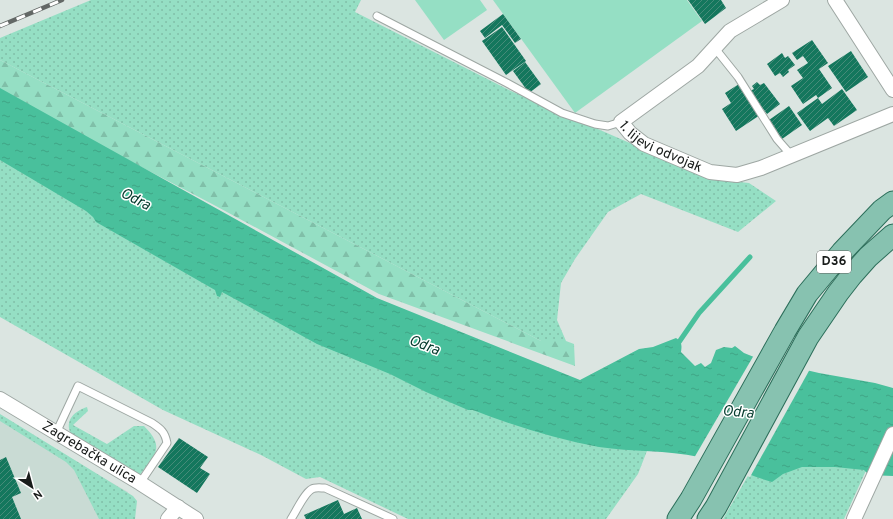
<svg xmlns="http://www.w3.org/2000/svg" width="893" height="519" viewBox="0 0 893 519" font-family="Overpass,sans-serif">
<style>
.built{fill:#c9dbd4}
.grass{fill:url(#grass-dots)}
.forest{fill:url(#forest-firs)}
.park{fill:#95dfc4}
.water{fill:url(#water-ripples)}
.pier{fill:#dbe5e1}
.lines{fill:none;stroke-linecap:round;stroke-linejoin:round}
.stream{stroke:#49c09c;stroke-width:5}
.building{fill:url(#building-hatch)}
.lane-casing{stroke:#9ea7a3;stroke-width:9}
.street-casing{stroke:#9ea7a3;stroke-width:16}
.primary-casing{stroke:#2c6e5a;stroke-width:23}
.lane{stroke:#fff;stroke-width:7}
.street{stroke:#fff;stroke-width:14}
.primary{stroke:#87c2b0;stroke-width:21}
.rail-casing{stroke:#636866;stroke-width:4.5}
.rail{stroke:#fff;stroke-width:3;stroke-dasharray:9;stroke-linecap:butt}
.labels{text-anchor:middle;dominant-baseline:central;stroke-width:3;stroke-linejoin:round;paint-order:stroke}
.shield{fill:#fff;stroke:#5e605f;stroke-width:1}
.shield-label{font-size:13px;font-weight:bold;fill:#191c1b}
.street-label{font-size:14px;fill:#191c1b;stroke:#fff}
.water-label{font-size:15px;font-style:italic;fill:#053b2d;stroke:#fff}
</style>
<defs>
<pattern id="grass-dots" width="8" height="8" patternUnits="userSpaceOnUse"><rect width="8" height="8" fill="#95dfc4"/><path d="M2 2h.1M6 6h.1" fill="none" stroke="#80bfa8" stroke-width="1.8" stroke-linecap="round"/></pattern>
<pattern id="forest-firs" width="22" height="20" patternUnits="userSpaceOnUse"><rect width="22" height="20" fill="#95dfc4"/><path d="M5 1l3.5 6h-7zM16 11l3.5 6h-7z" fill="#80bfa8"/></pattern>
<pattern id="water-ripples" width="26" height="14" patternUnits="userSpaceOnUse"><rect width="26" height="14" fill="#49c09c"/><path d="M2 4q2-2 4 0t4 0M15 11q2-2 4 0t4 0" fill="none" stroke="#3fa486"/></pattern>
<pattern id="building-hatch" width="6" height="6" patternUnits="userSpaceOnUse"><rect width="6" height="6" fill="#14775d"/><path d="M-1 1l2-2M0 6l6-6M5 7l2-2" fill="none" stroke="#468b79"/></pattern>
</defs>
<rect width="100%" height="100%" fill="#dbe5e1"/>
<path class="built" d="M0,418L128,492L127,519H0Z"/>
<g class="grass">
<path d="M91,0H361L355,12L511,91L712,179L749,183L776,201L738,232L641,194L608,212L575,259L561,283L557,320L566,341H541L0,60V38Z"/>
<path d="M0,153L652,438L638,474L606,519H408L320,477L306,479L261,455L163,410L0,317Z"/>
<path d="M87,407L88,411L73,425L107,444L134,426H144C166,448 155,455 139,476L71,434C64,420 75,411 87,407Z"/>
<path d="M0,414L133,496L137,501L135,519H99L74,470L66,462L0,421Z"/>
<path d="M768,441L873,455L844,519H723Z"/>
</g>
<path class="forest" d="M0,60L541,341H566L574,344L575,366L379,294L214,205L0,93Z"/>
<g class="park">
<path d="M415,0H480L487,10L444,40Z"/>
<path d="M493,0H687L702,21L575,113Z"/>
</g>
<path class="water" d="M0,88L377,298L580,380L639,349L653,347L676,338C682,342 682,345 681,352L695,366L701,363L705,367L711,363L716,350L724,347L732,348L735,346L744,353L759,359L819,373L875,383L893,388V476L869,475L864,470L835,467H802L783,474L772,482C747,475 724,463 699,457C667,450 632,452 599,447C556,439 514,426 473,410H468L426,392L390,374L317,344L222,292L220,297L217,296L215,290L96,222L93,217L86,211L0,160Z"/>
<path class="pier" d="M754,355L810,369L750,477L694,458Z"/>
<g class="lines">
<path class="stream" d="M677,345L699,313L750,257"/>
</g>
<g class="building">
<path d="M688,0H721L726,8L705,24Z"/>
<path d="M503,14L521,39L515,43L502,25L485,38L480,31Z"/>
<path d="M502,27L526,61L506,75L482,41Z"/>
<path d="M812,40L828,63L819,69L832,88L818,98L816,95L803,104L791,86L803,78L797,70L808,63L803,56L797,60L792,53Z"/>
<path d="M851,51L868,77L846,92L828,66Z"/>
<path d="M782,53L785,58L788,56L795,65L788,70L789,72L783,77L780,73L775,76L767,64Z"/>
<path d="M525,62L541,84L529,93L513,71Z"/>
<path d="M757,82L760,85L764,83L780,104L767,114L750,91L754,89L752,86Z"/>
<path d="M739,84L760,115L736,131L722,109L731,103L725,93Z"/>
<path d="M842,89L857,110L834,126L828,118L810,131L797,113L818,98L822,104Z"/>
<path d="M789,106L802,125L782,139L769,120Z"/>
<path d="M179,438L208,457L200,468L210,474L197,493L158,467Z"/>
<path d="M6,457L21,493L12,497L21,519H0V460Z"/>
<path d="M338,500L344,514L357,508L362,519H306L304,515Z"/>
</g>
<g class="lines">
<g class="lane-casing">
<g id="lane">
<path d="M377,16L507,83L562,113L595,124L608,126L621,122"/>
<path d="M714,47L738,77L777,139L791,155"/>
<path d="M56,433L78,386L152,423C161,429 165,432 167,443L140,483"/>
<path d="M291,519C296,512 304,493 312,489C315,487 321,488 325,488L393,519"/>
</g>
</g>
<g class="street-casing">
<g id="street">
<path id="s1" d="M782,0L730,31L698,66L621,122L630,133L644,144L710,172L737,175L761,168L893,114"/>
<path d="M835,0L893,90"/>
<path id="s2" d="M0,399L140,483L196,519"/>
<path d="M168,519L178,507"/>
<path d="M854,519L893,434"/>
</g>
</g>
<g class="primary-casing">
<g id="primary">
<path d="M678,519L691,499L785,331L807,294L842,252L882,210L893,202"/>
<path d="M708,519L716,507L808,337L838,293L852,275L868,257L893,235"/>
</g>
</g>
<use href="#lane" class="lane"/>
<use href="#street" class="street"/>
<use href="#primary" class="primary"/>
<g class="rail-casing">
<path id="rail" d="M0,26L62,0"/>
</g>
<use href="#rail" class="rail"/>
</g>
<g class="labels">
<rect class="shield" x="817" y="251" width="34" height="22" rx="3"/>
<g class="shield-label">
<text x="834" y="262">D36</text>
</g>
<g class="street-label">
<text stroke="none"><textPath href="#s1" startOffset="251">1. lijevi odvojak</textPath></text>
<text stroke="none"><textPath href="#s2" startOffset="104">Zagrebačka ulica</textPath></text>
</g>
<g class="water-label">
<text transform="translate(135 200) rotate(27)">Odra</text>
<text transform="translate(424 346) rotate(21)">Odra</text>
<text transform="translate(738 413) rotate(5)">Odra</text>
</g>
</g>
<g transform="translate(32 487) rotate(144)" stroke="#ffffff" stroke-width="3" paint-order="stroke">
<path d="M0-3L7 15L0 10L-7 15Z" fill="#191c1b"/>
<text y="-6" font-size="11" font-weight="bold" text-anchor="middle" fill="#191c1b">N</text>
</g>
</svg>
